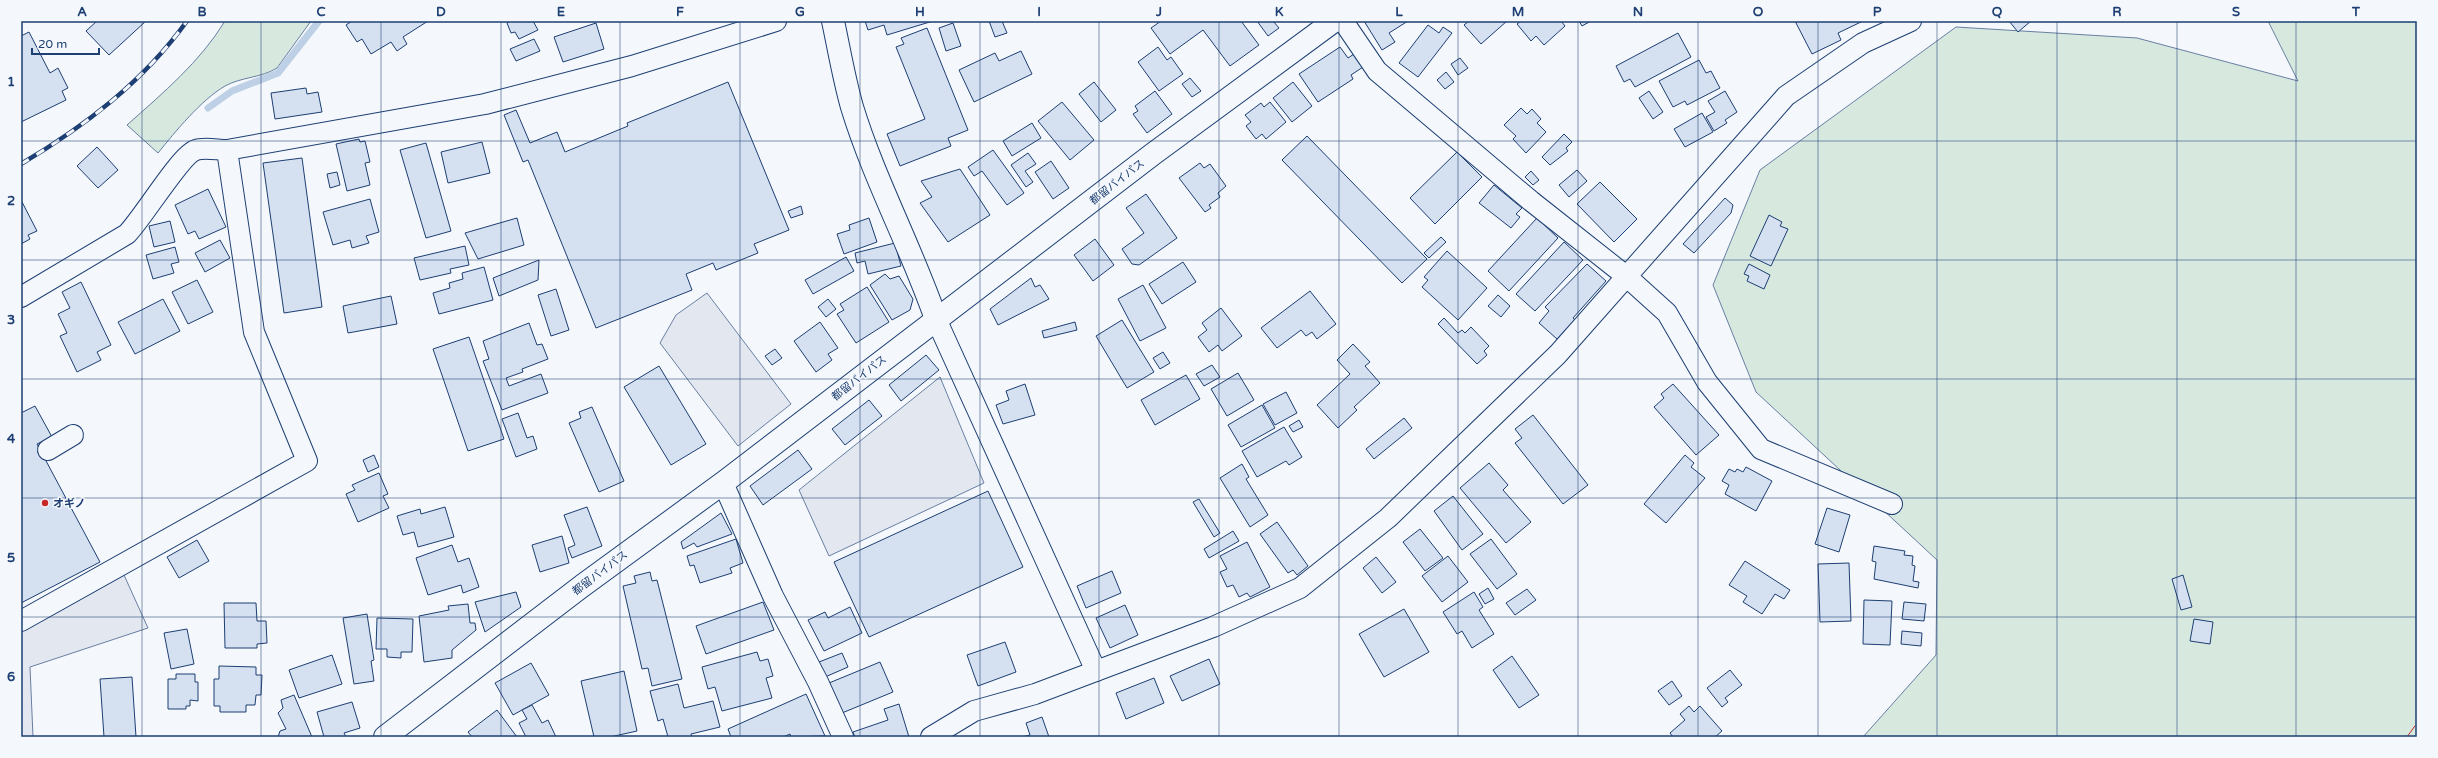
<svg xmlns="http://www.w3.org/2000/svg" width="2438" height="758" viewBox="0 0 2438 758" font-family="'Varela Round','Noto Sans JP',sans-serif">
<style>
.green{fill:#d7e8df;stroke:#687fa3}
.parking{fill:#e3e8f0;stroke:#687fa3}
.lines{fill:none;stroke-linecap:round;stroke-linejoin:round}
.stream{stroke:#bed0e5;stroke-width:7}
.building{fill:#d5e0f0;stroke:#1d3f73}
.minor-casing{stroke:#1d3f73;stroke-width:22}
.tertiary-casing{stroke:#1d3f73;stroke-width:24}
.trunk-casing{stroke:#1d3f73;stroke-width:24}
.minor{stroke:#f4f7fb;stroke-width:20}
.tertiary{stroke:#f4f7fb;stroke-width:22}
.trunk{stroke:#f4f7fb;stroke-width:22}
.rail-casing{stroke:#1d3f73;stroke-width:4.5}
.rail{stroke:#f4f7fb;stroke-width:3;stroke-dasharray:9;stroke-linecap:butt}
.power{stroke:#c62828;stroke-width:1;stroke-dasharray:14 3 2 3;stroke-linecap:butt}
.grid{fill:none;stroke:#1d3f73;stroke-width:1;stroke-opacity:0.55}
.poi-dot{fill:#c62828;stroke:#f4f7fb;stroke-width:1.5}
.labels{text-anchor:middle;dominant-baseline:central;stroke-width:3;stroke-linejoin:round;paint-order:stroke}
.street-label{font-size:11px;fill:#1d3f73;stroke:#f4f7fb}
.poi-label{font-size:11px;font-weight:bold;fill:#1d3f73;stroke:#f4f7fb;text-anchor:start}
.neatline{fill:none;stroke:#1d3f73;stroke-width:1.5}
.grid-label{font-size:13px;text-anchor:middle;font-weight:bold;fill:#1d3f73}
</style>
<rect width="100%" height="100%" fill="#f4f7fb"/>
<g class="green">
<path d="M225,21H311L277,68C261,78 241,77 225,86C201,100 175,132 158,153L127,125C163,93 200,62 225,21Z"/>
<path d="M2268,21H2417V737H1863L1936,655L1937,560L1756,392L1713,285L1760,170L1956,27L2137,38L2298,81Z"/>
</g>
<g class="parking">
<path d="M707,293L791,404L738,446L660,343L676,315Z"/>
<path d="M940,377L984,483L829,556L799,490Z"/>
<path d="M124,575L148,628L30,667L33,737H21V632Z"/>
</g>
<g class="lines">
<path class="stream" d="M208,108L232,91L278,73L319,21"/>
</g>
<g class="building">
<path d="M97,21H146L109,55L86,31Z"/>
<path d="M352,21H428L403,37L407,44L397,51L391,42L371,54L362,39L357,42L346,25Z"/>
<path d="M510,21H533L538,30L519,39L515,32L511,33L507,23Z"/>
<path d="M865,21H933L887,35L884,25L868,30Z"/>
<path d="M989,21H1002L1007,33L995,37Z"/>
<path d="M1161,21H1241L1259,45L1230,66L1203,30L1170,54L1151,28Z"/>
<path d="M1257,21H1273L1279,28L1268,36Z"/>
<path d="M1364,21H1408L1389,33L1395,42L1382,50Z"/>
<path d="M1469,21H1507L1481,44L1464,25Z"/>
<path d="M1521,21H1561L1565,26L1544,45L1536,36L1531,41L1517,24Z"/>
<path d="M1579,21H1591L1582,26Z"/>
<path d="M1795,21H1863L1838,33L1841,40L1812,54Z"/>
<path d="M2009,21H2031L2018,32Z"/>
<path d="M596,23L604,49L563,62L554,37Z"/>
<path d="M953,23L961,46L946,51L939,28Z"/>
<path d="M1428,25L1439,33L1443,27L1452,33L1418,77L1399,63Z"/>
<path d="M927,28L968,130L948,138L951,146L900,166L887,134L925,119L896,47L904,44L901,38Z"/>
<path d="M29,32L50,73L58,68L68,88L62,91L66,100L21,122V36Z"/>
<path d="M1678,33L1691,57L1635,87L1630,79L1624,82L1616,66Z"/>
<path d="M534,39L540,51L516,61L510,49Z"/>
<path d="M1158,47L1167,60L1171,57L1183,74L1159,91L1138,62Z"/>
<path d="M1340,47L1348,58L1354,54L1363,67L1351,75L1353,79L1318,102L1299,74Z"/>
<path d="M1021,51L1032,74L974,102L959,70L995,53L999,61Z"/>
<path d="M1460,58L1468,68L1458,75L1451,64Z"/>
<path d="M1699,60L1706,73L1711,71L1720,88L1687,105L1685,101L1673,107L1659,81Z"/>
<path d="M1446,72L1454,82L1445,89L1437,80Z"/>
<path d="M1190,78L1201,91L1192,97L1182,84Z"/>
<path d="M728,82L789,230L754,244L758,253L716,270L713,263L686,274L692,290L596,328L528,160L523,162L504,115L516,110L530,143L557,132L565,152L628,126L627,123Z"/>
<path d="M1094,82L1116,110L1101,122L1079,94Z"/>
<path d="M1293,82L1312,106L1292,122L1273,98Z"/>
<path d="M306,88L307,94L318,92L322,112L275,119L271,93Z"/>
<path d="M1155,91L1172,114L1147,133L1133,114L1138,111L1135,106Z"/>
<path d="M1649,91L1663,112L1653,119L1639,98Z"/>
<path d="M1725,91L1737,112L1725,120L1727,123L1714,131L1706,117L1715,112L1708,101Z"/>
<path d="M1062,102L1094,140L1070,160L1038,121Z"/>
<path d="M1270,102L1286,122L1266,139L1262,134L1256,139L1246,126L1251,122L1245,115L1261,103L1264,107Z"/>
<path d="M1521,108L1527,114L1532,109L1541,119L1537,123L1546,132L1526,153L1513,139L1516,136L1504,125Z"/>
<path d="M1702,113L1713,132L1685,147L1674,129Z"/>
<path d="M1032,123L1041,138L1012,156L1003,141Z"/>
<path d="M1564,134L1572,142L1566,148L1568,151L1550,165L1542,157Z"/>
<path d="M1307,136L1427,259L1402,283L1282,160Z"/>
<path d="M359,139L360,142L365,141L370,162L365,163L370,185L347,191L336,144Z"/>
<path d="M482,142L490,173L448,183L441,152Z"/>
<path d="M426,143L451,231L426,238L400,150Z"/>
<path d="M97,147L118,170L98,188L77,166Z"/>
<path d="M993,150L1024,193L1007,205L982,171L974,176L968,167Z"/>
<path d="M1457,152L1482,177L1435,224L1410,198Z"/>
<path d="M1028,153L1036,164L1025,171L1033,182L1026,187L1011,165Z"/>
<path d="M302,158L322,307L284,313L263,163Z"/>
<path d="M1051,161L1069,188L1053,199L1035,172Z"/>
<path d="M1200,163L1204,168L1210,164L1226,186L1218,193L1220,197L1209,205L1211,208L1205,212L1179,178Z"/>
<path d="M960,169L990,215L948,242L920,203L932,197L921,181Z"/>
<path d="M1577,170L1587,181L1569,197L1559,185Z"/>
<path d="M1531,171L1539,180L1533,185L1525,177Z"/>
<path d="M337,172L340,185L330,188L327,174Z"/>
<path d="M1600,182L1637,219L1614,242L1577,204Z"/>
<path d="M1494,185L1522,208L1516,214L1520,217L1511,228L1479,203Z"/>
<path d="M208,189L226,227L199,239L195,231L188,234L175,205Z"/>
<path d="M1146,194L1177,238L1139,265L1132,264L1122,249L1144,233L1126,208Z"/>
<path d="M1725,198L1733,205L1731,213L1694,253L1683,244Z"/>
<path d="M370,199L379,232L366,236L369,243L352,248L350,240L333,245L323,212Z"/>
<path d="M21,200L37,231L28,235L30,239L21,244Z"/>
<path d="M801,206L803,214L791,218L788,211Z"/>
<path d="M1769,215L1782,222L1780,226L1788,229L1771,266L1750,256Z"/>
<path d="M517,218L524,245L478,259L465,233Z"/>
<path d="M869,218L877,242L844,254L837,234L850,230L849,225Z"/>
<path d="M1537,218L1558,238L1509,291L1488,271Z"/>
<path d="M170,221L175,242L154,247L149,226Z"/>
<path d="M1441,237L1446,242L1429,258L1424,253Z"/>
<path d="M1095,239L1114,265L1093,281L1074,255Z"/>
<path d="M220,240L230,258L205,272L195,253Z"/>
<path d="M1564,242L1583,260L1535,311L1516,294Z"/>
<path d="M895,243L901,266L868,274L865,261L857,263L855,253Z"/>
<path d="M465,246L469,265L450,269L451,273L420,280L414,258Z"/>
<path d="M175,247L179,262L171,264L174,273L153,279L146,255Z"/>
<path d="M1447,251L1487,288L1458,320L1422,287L1428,280L1424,277Z"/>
<path d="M846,257L854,271L813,294L805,280Z"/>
<path d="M539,260L538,280L499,296L493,278Z"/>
<path d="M1183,262L1196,282L1162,304L1149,284Z"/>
<path d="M1587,264L1606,281L1573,318L1575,320L1557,339L1539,323L1549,311L1545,307Z"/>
<path d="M1749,264L1770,275L1764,289L1747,281L1749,276L1744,274Z"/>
<path d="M484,267L493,300L439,314L433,293L450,288L449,283L463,279L462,273Z"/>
<path d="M885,274L890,279L899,276L913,299L910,310L892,320L870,285Z"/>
<path d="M1031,278L1035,287L1040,285L1049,299L998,325L990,309Z"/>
<path d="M197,280L213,312L188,324L172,292Z"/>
<path d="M81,282L111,345L97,352L101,360L77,372L60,336L67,333L58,314L70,308L62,292Z"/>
<path d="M1143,285L1166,328L1140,341L1118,299Z"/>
<path d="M867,287L889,322L856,343L837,314L844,310L840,304Z"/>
<path d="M556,289L569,330L551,336L538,295Z"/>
<path d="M1310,291L1336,324L1317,339L1312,332L1306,336L1301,330L1277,348L1261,328Z"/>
<path d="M1498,295L1510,306L1501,317L1488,306Z"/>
<path d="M391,296L397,324L348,333L343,306Z"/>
<path d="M163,299L180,331L135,354L118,322Z"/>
<path d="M828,299L836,309L826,317L818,307Z"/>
<path d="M1221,308L1242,336L1222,351L1218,345L1209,352L1198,337L1207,330L1202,323Z"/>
<path d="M1444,318L1458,333L1462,330L1465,333L1471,327L1489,346L1484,351L1487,355L1477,364L1438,324Z"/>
<path d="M1122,320L1154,372L1127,388L1096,336Z"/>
<path d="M820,322L838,348L828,354L832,360L816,372L794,341Z"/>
<path d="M1075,322L1077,330L1044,338L1042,331Z"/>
<path d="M529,323L537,345L542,344L548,359L522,369L523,372L506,378L509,386L541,374L548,393L502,410L483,361L489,359L483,341Z"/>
<path d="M469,337L504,439L468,451L433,349Z"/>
<path d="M1353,344L1370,362L1365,366L1380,383L1354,407L1357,410L1338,428L1317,405L1350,374L1337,360Z"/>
<path d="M775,349L782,358L772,365L765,356Z"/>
<path d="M1163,352L1170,363L1160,369L1153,358Z"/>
<path d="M926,355L939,370L901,401L889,385Z"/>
<path d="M1212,365L1220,377L1204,386L1196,374Z"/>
<path d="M659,366L706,444L671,465L624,387Z"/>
<path d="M1238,373L1254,400L1227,416L1211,389Z"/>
<path d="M1186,375L1200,399L1155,425L1141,400Z"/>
<path d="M1025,384L1035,415L1003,424L996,405L1009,400L1006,391Z"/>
<path d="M1673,384L1719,435L1696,455L1654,407L1664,398L1661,394Z"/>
<path d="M1286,392L1297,413L1275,425L1263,404Z"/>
<path d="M869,400L882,416L845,445L832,429Z"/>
<path d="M1262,405L1275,428L1241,447L1228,425Z"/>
<path d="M35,406L52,437L37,444L100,562L21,603V413Z"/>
<path d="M592,407L624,481L599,492L569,423L581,418L579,412Z"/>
<path d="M518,413L527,438L533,436L537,449L516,457L502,419Z"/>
<path d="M1533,415L1588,485L1563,504L1515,443L1522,438L1515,429Z"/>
<path d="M1404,418L1412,428L1374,459L1366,449Z"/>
<path d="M1299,420L1303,427L1293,432L1289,426Z"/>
<path d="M1284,427L1302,457L1289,465L1286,461L1257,477L1242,451Z"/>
<path d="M798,450L812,469L763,505L750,486Z"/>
<path d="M374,455L379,467L368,472L363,460Z"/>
<path d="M1685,455L1694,463L1691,467L1705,478L1666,523L1644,504Z"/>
<path d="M1489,463L1508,485L1503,490L1531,522L1506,543L1460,488Z"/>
<path d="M1242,464L1249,477L1246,479L1268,515L1250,527L1220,478Z"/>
<path d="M1746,467L1772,481L1756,511L1725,494L1729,485L1722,481L1729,469L1735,472L1737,469L1743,472Z"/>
<path d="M379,473L388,494L383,496L389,508L358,522L346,494L355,490L352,485Z"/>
<path d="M988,491L1023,567L869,637L834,562Z"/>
<path d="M1453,496L1483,534L1462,550L1434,511Z"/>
<path d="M1199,499L1220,533L1214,537L1193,502Z"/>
<path d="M445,507L454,537L418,547L414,532L403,535L397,516L420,509L421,514Z"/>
<path d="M587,507L602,546L572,558L568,548L575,545L564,515Z"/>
<path d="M1827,508L1850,515L1839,552L1815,544Z"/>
<path d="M721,513L732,534L697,547L694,543L683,549L681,542Z"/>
<path d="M1277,522L1308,566L1297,575L1293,570L1288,573L1260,534Z"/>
<path d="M1420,529L1443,558L1425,571L1403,542Z"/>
<path d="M1233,531L1239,541L1209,558L1204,549Z"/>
<path d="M562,536L569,563L540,572L532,545Z"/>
<path d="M736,539L743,563L730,568L732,573L700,583L694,565L690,566L687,556Z"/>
<path d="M1491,539L1517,574L1497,589L1470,554Z"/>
<path d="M197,540L209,561L179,578L167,557Z"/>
<path d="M1247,542L1270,587L1250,597L1247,593L1239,597L1233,585L1227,587L1220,572L1227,569L1220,556Z"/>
<path d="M452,545L458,562L469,558L479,587L463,593L461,585L428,595L416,558Z"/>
<path d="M1874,546L1905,551L1904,555L1913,556L1912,565L1915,566L1913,581L1919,582L1918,588L1874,579L1876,562L1872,561Z"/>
<path d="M1448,556L1468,582L1442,602L1422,576Z"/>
<path d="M1376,557L1396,582L1382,593L1363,568Z"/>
<path d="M1745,561L1790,590L1784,599L1775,594L1762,614L1743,602L1747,596L1729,585Z"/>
<path d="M1849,563L1851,621L1820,622L1818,564Z"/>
<path d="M1112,571L1121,593L1086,608L1077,586Z"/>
<path d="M650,572L652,581L657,580L682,679L652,686L648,668L642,669L623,586L636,583L634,576Z"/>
<path d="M2183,575L2192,607L2181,610L2172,579Z"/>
<path d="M1488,588L1494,599L1485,604L1479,594Z"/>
<path d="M1527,589L1536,600L1515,615L1506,603Z"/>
<path d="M516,592L521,607L485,632L475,602Z"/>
<path d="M1474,592L1483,607L1479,610L1494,634L1472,648L1462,631L1457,634L1443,612Z"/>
<path d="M1864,600L1892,601L1890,645L1863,644Z"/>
<path d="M763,602L774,630L706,654L696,626Z"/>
<path d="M1904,602L1926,604L1924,621L1902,619Z"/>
<path d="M224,603H256L257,621H266L267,643L257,644V648H225Z"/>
<path d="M468,604L470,623H475L476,630L452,650V658L424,662L419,616L449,610L448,606Z"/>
<path d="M1125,605L1138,635L1110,648L1096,618Z"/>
<path d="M850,607L862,633L824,651L808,620L825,612L828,618Z"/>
<path d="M1404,609L1429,652L1384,677L1359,634Z"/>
<path d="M367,614L374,660L371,661L374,681L354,684L343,618Z"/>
<path d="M377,618L413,619L412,652H401V658L387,657V649H376Z"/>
<path d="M2194,619L2213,622L2210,644L2190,641Z"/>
<path d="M187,629L194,664L171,669L164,633Z"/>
<path d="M1902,631L1922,633L1921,646L1901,644Z"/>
<path d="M1005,642L1016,672L978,686L967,655Z"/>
<path d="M757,652L760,661L768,659L773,676L766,678L772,698L722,711L715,687L708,689L702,667Z"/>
<path d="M842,653L848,667L825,677L819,662Z"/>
<path d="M332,655L342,684L299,698L289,670Z"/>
<path d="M1512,656L1539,695L1519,708L1493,670Z"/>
<path d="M1209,659L1220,684L1182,701L1170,676Z"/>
<path d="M880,662L893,692L842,713L829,683Z"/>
<path d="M531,663L549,695L513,715L495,683Z"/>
<path d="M219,666L256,667V675H262L261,695H256L255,705H246V712H220V706H214V679H219Z"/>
<path d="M1730,670L1742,685L1725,698L1728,702L1722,707L1707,688Z"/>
<path d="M624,671L637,731L610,737H594L581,681Z"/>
<path d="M176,674H195V682H198V701L190,700V706H186V709H168V679H176Z"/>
<path d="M132,677L136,737H104L100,679Z"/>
<path d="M1154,678L1164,703L1126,719L1116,693Z"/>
<path d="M1672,681L1682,696L1669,705L1658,691Z"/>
<path d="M678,684L684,708L713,701L720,727L691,734L692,737H668L663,719L658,721L650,691Z"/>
<path d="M806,694L825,736L791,737L790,734L783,737H731L728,729Z"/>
<path d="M294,695L312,737H278L280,731L286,729L278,713L283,708L281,700Z"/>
<path d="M352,702L360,728L344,733L346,737H324L317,712Z"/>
<path d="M899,704L909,737H855L853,732L888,720L884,709Z"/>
<path d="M532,705L542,723L548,720L556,737H526L519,723L527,719L522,710Z"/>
<path d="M1689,706L1694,712L1700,706L1722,731L1715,737H1673L1670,733L1685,720L1680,714Z"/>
<path d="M497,710L517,737H472L468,732Z"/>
<path d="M1042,717L1049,737H1022L1030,735L1026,723Z"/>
</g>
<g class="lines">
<g class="minor-casing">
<g id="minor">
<path d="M1343,21L1377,71L1531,201L1626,276L1667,313L1707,382L1761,449L1892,504"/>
<path d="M21,297L127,234C143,218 181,154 196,150C204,147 218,150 227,150L485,104L632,66L776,21"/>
<path d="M936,319L1096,671"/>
<path d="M48,450L73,435"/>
<path d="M723,483L773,596L818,682L843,737"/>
<path d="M21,621L307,461L254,332L227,150"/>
<path d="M931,737L974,711L1035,694L1096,671L1213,627L1300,588L1388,518L1558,354L1786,96L1863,43L1911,21"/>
</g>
</g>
<g class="tertiary-casing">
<path id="tertiary" d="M833,21C839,49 844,79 852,107C874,179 911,247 936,319"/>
</g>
<g class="trunk-casing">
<path id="trunk" d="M385,737L582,586L723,483L1153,154L1334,21"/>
</g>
<use href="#minor" class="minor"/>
<use href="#tertiary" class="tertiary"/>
<use href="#trunk" class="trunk"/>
<g class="rail-casing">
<path id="rail" d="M21,164C85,126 143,82 187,21"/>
</g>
<use href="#rail" class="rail"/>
<path class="power" d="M2407,737L2417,723"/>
</g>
<path class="grid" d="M142,21V737M261,21V737M381,21V737M501,21V737M620,21V737M740,21V737M860,21V737M980,21V737M1099,21V737M1219,21V737M1339,21V737M1458,21V737M1578,21V737M1698,21V737M1818,21V737M1937,21V737M2057,21V737M2177,21V737M2296,21V737M21,141H2417M21,260H2417M21,379H2417M21,498H2417M21,617H2417"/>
<circle class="poi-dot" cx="45" cy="503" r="4"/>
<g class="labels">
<g class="street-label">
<text transform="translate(1117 182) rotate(-38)">都留バイパス</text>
<text transform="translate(859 378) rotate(-38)">都留バイパス</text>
<text transform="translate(600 573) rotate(-37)">都留バイパス</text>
</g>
<g class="poi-label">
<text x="53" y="503">オギノ</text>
</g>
</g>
<rect width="2438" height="758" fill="none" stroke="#f4f7fb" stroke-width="44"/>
<path d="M32 48v6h67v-6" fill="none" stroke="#1d3f73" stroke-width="2"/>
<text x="38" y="48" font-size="12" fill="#1d3f73" stroke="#f4f7fb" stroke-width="3" paint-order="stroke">20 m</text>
<rect x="22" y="22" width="2394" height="714" class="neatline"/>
<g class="grid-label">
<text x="82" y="16">A</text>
<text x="202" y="16">B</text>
<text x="321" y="16">C</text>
<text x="441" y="16">D</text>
<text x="561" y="16">E</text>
<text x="680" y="16">F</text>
<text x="800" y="16">G</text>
<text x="920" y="16">H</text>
<text x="1039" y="16">I</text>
<text x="1159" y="16">J</text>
<text x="1279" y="16">K</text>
<text x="1399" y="16">L</text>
<text x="1518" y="16">M</text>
<text x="1638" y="16">N</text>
<text x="1758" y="16">O</text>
<text x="1877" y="16">P</text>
<text x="1997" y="16">Q</text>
<text x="2117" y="16">R</text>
<text x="2236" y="16">S</text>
<text x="2356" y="16">T</text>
<text x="11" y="86">1</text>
<text x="11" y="205">2</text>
<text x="11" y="324">3</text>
<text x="11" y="443">4</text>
<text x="11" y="562">5</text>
<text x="11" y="681">6</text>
</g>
</svg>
